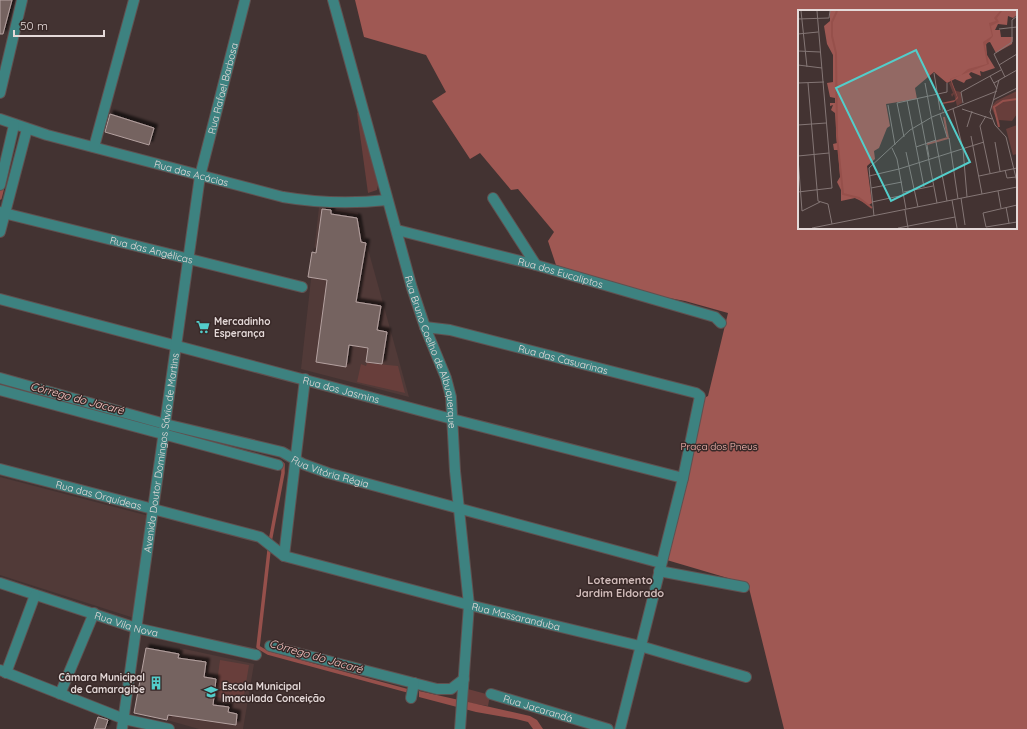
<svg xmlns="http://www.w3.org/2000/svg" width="1027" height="729" viewBox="0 0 1027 729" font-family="Quicksand,sans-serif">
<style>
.built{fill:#513a38}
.green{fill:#683e3b}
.forest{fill:#9f5853;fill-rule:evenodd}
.water{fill:#96504b}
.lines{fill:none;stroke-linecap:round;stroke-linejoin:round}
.stream{stroke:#96504b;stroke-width:3.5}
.building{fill:#756361;stroke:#b4a19f;filter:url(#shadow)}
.minor-casing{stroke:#605150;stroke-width:12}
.minor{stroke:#3d8280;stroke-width:10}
.labels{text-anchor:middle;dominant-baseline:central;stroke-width:3;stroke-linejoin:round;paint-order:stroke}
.street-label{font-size:10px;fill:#e5dad9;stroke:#392928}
.poi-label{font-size:10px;font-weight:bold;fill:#e5dad9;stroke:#392928;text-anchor:start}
.park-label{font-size:10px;fill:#febeb8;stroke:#392928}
.water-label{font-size:11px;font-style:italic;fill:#f5c9c5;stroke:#392928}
.neighbourhood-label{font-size:11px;font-weight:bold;fill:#d2bdbb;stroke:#392928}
.inset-river{fill:none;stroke:#96504b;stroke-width:2}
.inset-road{fill:none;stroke:#847675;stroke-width:1}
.view{fill:#53cdca;fill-opacity:0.15;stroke:#53cdca;stroke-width:2}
.inset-edge{fill:none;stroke:#e5dad9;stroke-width:2}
</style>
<defs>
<filter id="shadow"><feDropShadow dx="3.5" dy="-3.5" stdDeviation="1" flood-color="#0009"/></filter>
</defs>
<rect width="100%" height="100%" fill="#433332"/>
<g class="built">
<path d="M319,207L358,213L409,397L301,369Z"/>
<path d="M0,477L149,516L134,618L0,575Z"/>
<path d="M180,648L254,664L243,729H199L167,720Z"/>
</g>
<g class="green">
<path d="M359,112L378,185L377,190L368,193L357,113Z"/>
<path d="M367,363L398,366L405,393L357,382L361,364L366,366Z"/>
<path d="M220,660L249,665L243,701L215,697Z"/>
<path d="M464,688L490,695L488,706L463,702Z"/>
</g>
<path class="forest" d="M355,0H1027V729H784L748,584L660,558L696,402L708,396L728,313L685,301L653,295L556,265L548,241L554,232L518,189L511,190L480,153L470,159L432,101L446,92L426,55L364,37ZM799,11H1016V228H799Z"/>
<path class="water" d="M419,691L530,716L537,720L543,729H533L528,722L516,719L476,712L419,697Z"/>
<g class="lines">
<g class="stream">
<path d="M0,198L3,186"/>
<path d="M281,463L283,464V473L270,542L258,647L268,653L412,692"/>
</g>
</g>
<g class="building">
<path d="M0,0H12L3,34H0Z"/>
<path d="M110,114L154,128L149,145L105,132Z"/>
<path d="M322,209L331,210V214L357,218L361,242L366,243L356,302L381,306L377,330L387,332L382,364L366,362L368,348L349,345L346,367L316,362L327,280L308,277L312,252L316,253Z"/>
<path d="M146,648L179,654L178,658L206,662L204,677L216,679L213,705L229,707L228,712L237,714L236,725L168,715L167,720L134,713Z"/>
<path d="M98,717L108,720L105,729H94Z"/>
</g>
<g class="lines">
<g class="minor-casing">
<g id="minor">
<path id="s1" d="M333,0L412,288L425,327L446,378L451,397L455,471L469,605L460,729"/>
<path d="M0,93L22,0"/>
<path id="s2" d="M0,119L47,135L283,197C318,203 352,204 387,200"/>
<path d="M94,147L134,0"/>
<path d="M0,185L14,125"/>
<path d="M493,198L536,265"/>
<path id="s3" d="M0,212L302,287"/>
<path id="s4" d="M397,230L536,265L715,317L721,323"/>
<path d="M0,232L27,129"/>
<path id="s5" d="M0,299L452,419L683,478"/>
<path id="s6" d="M425,327L450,330L696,393L700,396L683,478L620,729"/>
<path id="s7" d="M0,378L165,424L282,452L303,464L328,473L661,563"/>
<path d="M0,390L278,465"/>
<path id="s8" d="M0,469L260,537L284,556L469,605L640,646L746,677"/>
<path d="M284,556L305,379"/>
<path d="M659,571L744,587"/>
<path id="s9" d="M0,583L136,628L256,655"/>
<path d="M270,646L437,689H451L464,679"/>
<path d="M0,670L124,719L169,729"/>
<path d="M6,673L35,595"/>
<path d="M60,694L94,613"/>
<path id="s10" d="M491,694L608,729"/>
<path d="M411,698L414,683"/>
<path id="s11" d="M122,729L200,176L245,0"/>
</g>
</g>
<use href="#minor" class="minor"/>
</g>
<defs>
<g id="supermarket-bare" transform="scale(1.08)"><path d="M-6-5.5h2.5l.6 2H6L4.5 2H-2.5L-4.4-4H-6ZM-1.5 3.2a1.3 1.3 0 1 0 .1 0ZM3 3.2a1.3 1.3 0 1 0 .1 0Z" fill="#53cdca" stroke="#392928" stroke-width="2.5" paint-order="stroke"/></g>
<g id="building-bare" transform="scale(1.08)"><path d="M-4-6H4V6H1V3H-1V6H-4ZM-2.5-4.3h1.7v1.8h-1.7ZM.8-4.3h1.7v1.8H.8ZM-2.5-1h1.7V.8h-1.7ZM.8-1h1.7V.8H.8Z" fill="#53cdca" stroke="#392928" stroke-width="2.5" paint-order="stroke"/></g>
<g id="school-bare" transform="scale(1.08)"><path d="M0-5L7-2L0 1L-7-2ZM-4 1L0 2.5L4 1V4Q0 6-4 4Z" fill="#53cdca" stroke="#392928" stroke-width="2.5" paint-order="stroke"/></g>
</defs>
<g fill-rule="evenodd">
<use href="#supermarket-bare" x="203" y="327"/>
<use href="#building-bare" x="156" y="683"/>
<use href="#school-bare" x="211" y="692"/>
</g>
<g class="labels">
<g class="street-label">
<text stroke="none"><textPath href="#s11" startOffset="649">Rua Rafael Barbosa</textPath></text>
<text stroke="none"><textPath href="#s2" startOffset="199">Rua das Acácias</textPath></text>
<text stroke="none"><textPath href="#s3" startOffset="156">Rua das Angélicas</textPath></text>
<text stroke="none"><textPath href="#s4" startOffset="169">Rua dos Eucaliptos</textPath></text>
<text stroke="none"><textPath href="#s1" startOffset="366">Rua Bruno Coelho de Albuquerque</textPath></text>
<text stroke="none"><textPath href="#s6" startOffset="142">Rua das Casuarinas</textPath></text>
<text stroke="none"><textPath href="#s5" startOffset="353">Rua dos Jasmins</textPath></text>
<text stroke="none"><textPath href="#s11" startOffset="279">Avenida Doutor Domingos Sávio de Martins</textPath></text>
<text stroke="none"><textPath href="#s7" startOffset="344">Rua Vitória Régia</textPath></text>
<text stroke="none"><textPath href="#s8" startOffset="102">Rua das Orquídeas</textPath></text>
<text stroke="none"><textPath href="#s8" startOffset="539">Rua Massaranduba</textPath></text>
<text stroke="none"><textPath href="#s9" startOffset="133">Rua Vila Nova</textPath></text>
<text stroke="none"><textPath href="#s10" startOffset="49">Rua Jacarandá</textPath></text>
</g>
<g class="poi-label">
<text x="214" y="321">Mercadinho<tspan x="214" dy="12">Esperança</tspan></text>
<text x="145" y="677" text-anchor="end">Câmara Municipal<tspan x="145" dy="12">de Camaragibe</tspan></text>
<text x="222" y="686">Escola Municipal<tspan x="222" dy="12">Imaculada Conceição</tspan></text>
</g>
<g class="park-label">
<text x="719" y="446">Praça dos Pneus</text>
</g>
<g class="water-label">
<text transform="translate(77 398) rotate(15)">Córrego do Jacaré</text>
<text transform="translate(316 656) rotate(16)">Córrego do Jacaré</text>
</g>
<g class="neighbourhood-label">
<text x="620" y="580">Loteamento<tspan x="620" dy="13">Jardim Eldorado</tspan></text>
</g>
</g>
<g transform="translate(798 10)">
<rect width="219" height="219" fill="#433332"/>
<path d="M153,72L158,81L163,82L164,93L159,96L156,84L154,87L153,84L155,83L151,73ZM219,81V104L214,111L201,110L202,116L193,97L198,91ZM219,115V144L215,145L208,119Z" fill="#683e3b"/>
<path d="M32,1H219V5L215,8L210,6L209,15L200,14L197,20H202L203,27H215L214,34L198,43L192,32L188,33L189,45L197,58L185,62L182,61L183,66L173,62L171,64L174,68L168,70L166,73L157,69L149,73L136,62L117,78L119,89L88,94L92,116L89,118L81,138L76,141L77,149L69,156L74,193L71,195L57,188L43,191V180L39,172L42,167L40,140H36L35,134L39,133L37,103L33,100L35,95L32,96V93H37V88L32,87L29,73L35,72V45L29,34L26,16L32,11Z" fill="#9f5853"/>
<path d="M202,1H204L199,8L201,12L193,16L195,26L187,36L191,54L153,69L160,88L156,92L144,94L146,108L143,93L157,90L159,87L152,69L163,65L170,59L189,54L185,32L194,26L191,13L198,11L196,8Z" fill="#96504b"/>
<path class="inset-river" d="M39,1L34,12V26L38,43L39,126L45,184L61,188L74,198M201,117L196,97L205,91L219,89M129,134L150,128L146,107"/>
<path class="inset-road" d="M3,1L9,57M0,9L31,8L32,1M201,19L219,17M0,24L20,22M0,41L22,42M0,55L24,58M201,55L219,44M136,63L142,100M192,66L199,79M207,67L196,44L214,32V10L219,6M201,70L192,102L197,115L208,127L219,172M0,73L26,72M10,73L20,191L30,194L34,214M127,73L149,191M196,73L219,60M119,88L139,193M109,90L126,177M195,90L219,78M165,93L163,82L203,60M90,95L97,135M155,99L165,139L169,187M164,99L194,109M142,104L149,127M188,106L182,116L192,163M0,115L28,113M169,117L174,101M173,126L184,184M106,127L99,93L149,82V73M151,128L160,189M197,132L202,161M129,135L131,147M118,137L138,130M94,138L99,149L108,199M108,142L120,197M0,146L31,143M0,148L4,201L22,192M207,160L209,168L218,167M71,166L101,159L186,132M181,166L219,158M73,178L104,172M200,181L203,198M0,182L34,178L19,1M106,182L135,176M163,188L167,215M154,190L159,218M74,192L106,185M219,195L185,203L188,217L219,212M208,197L211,213M107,200L110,218M76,206L71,158L112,120L134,107L199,81M14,218L219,177M100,218L157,207"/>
<path class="view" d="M118,40L172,152L93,191L38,78Z"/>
<rect width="219" height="219" class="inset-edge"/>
</g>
<path d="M14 30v6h90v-6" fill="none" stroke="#e5dad9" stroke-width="2"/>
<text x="20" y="30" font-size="12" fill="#e5dad9" stroke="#392928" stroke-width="3" paint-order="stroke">50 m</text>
</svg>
